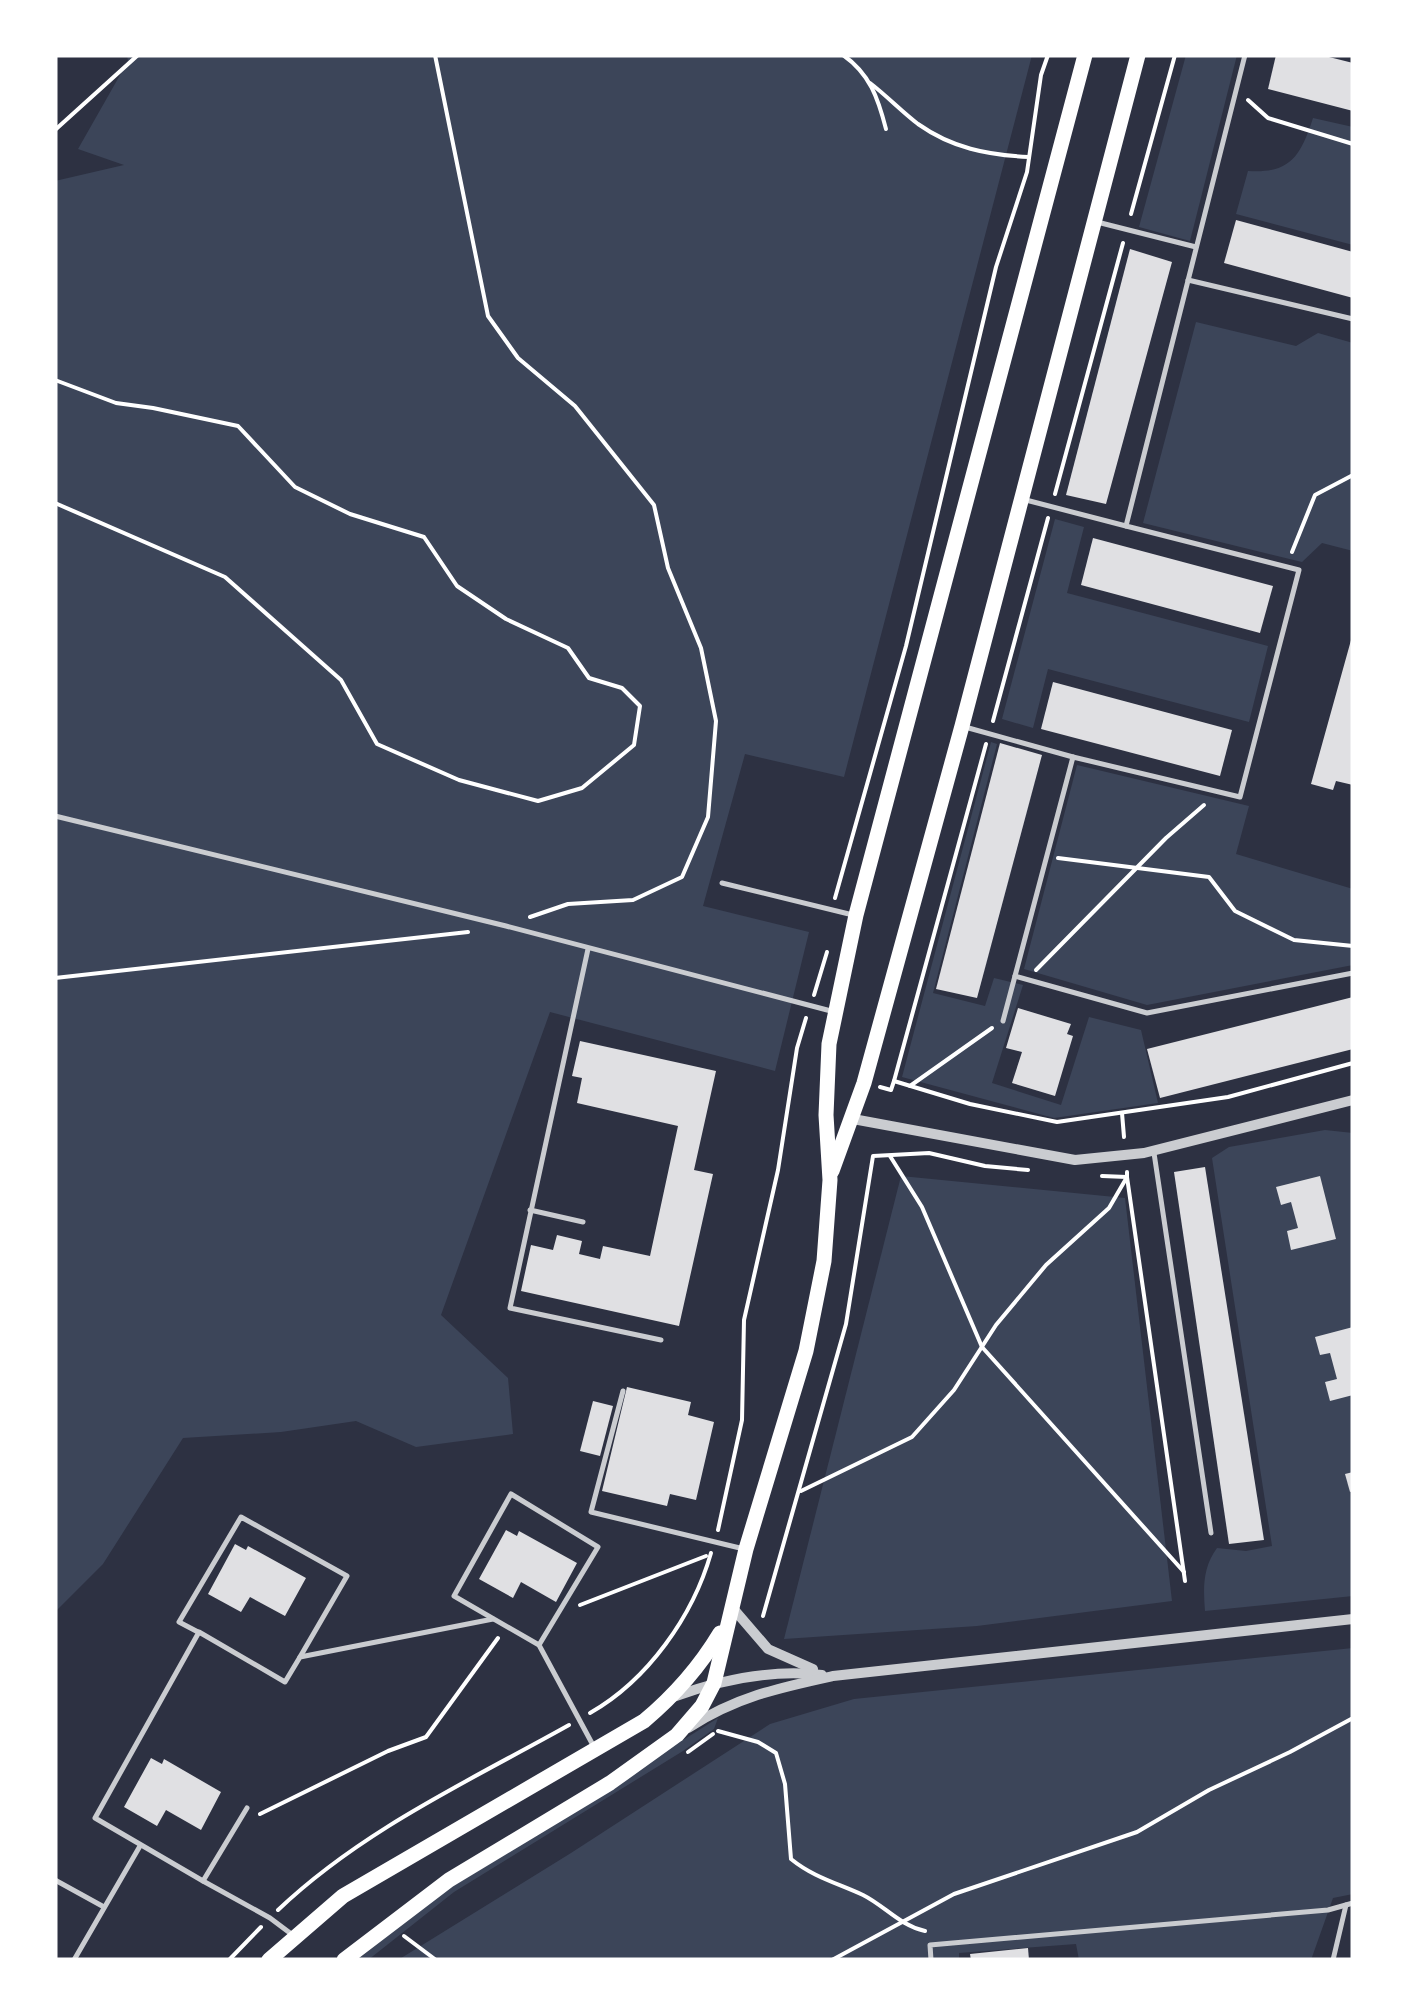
<svg xmlns="http://www.w3.org/2000/svg" width="1408" height="2015" viewBox="0 0 1408 2015" font-family="Bitter,serif">
<style>
.green{fill:#3c4559}
.building{fill:#e0e0e3}
.lines{fill:none;stroke-linecap:round;stroke-linejoin:round}
.path{stroke:#fff;stroke-width:4}
.service{stroke:#caccd0;stroke-width:5}
.minor{stroke:#caccd0;stroke-width:10}
.secondary{stroke:#fff;stroke-width:15}
</style>
<rect width="100%" height="100%" fill="#2d3142"/>
<g class="green">
<path d="M127,55H1032L844,777L745,754L703,906L809,932L775,1071L550,1012L441,1315L508,1378L513,1434L416,1447L356,1421L281,1432L183,1438L103,1564L55,1612V181L124,165L78,149L128,61Z"/>
<path d="M1186,55H1237L1190,241L1139,227Z"/>
<path d="M1313,118L1353,127V245L1236,214L1248,171C1291,174 1301,155 1313,118Z"/>
<path d="M1196,322L1296,346L1318,333L1353,343V551L1322,543L1302,562L1143,523Z"/>
<path d="M1055,519L1084,527L1067,593L1268,646L1249,722L1048,669L1033,728L1002,719Z"/>
<path d="M991,742L997,744L933,993L985,1006L994,978L1023,985L992,1083L1061,1105L1089,1017L1141,1030L1158,1103L1054,1118L902,1077Z"/>
<path d="M1077,765L1249,806L1236,854L1353,889V965L1147,1005L1024,969Z"/>
<path d="M1325,1130L1353,1133V1596L1205,1611C1203,1587 1203,1567 1217,1548L1246,1551L1272,1546L1212,1158L1229,1147Z"/>
<path d="M901,1176L1125,1198L1172,1601L977,1626L784,1639Z"/>
<path d="M1353,1648V1894L1333,1898L1311,1960H1079L1076,1944L959,1953V1960H398L571,1853L770,1724L854,1699Z"/>
<path d="M718,1718L714,1729L683,1751L454,1892L368,1960H357L448,1888Z"/>
</g>
<g class="building">
<path d="M1276,55H1321L1353,63V111L1268,89Z"/>
<path d="M1236,220L1353,252V298L1224,263Z"/>
<path d="M1130,249L1172,262L1106,504L1066,495Z"/>
<path d="M1093,538L1273,586L1260,633L1081,585Z"/>
<path d="M1353,633V785L1336,781L1333,790L1311,784Z"/>
<path d="M1053,682L1232,730L1220,776L1041,729Z"/>
<path d="M1000,743L1042,755L977,998L936,989Z"/>
<path d="M1353,997V1049L1160,1098L1147,1049Z"/>
<path d="M1018,1008L1071,1024L1067,1034L1073,1036L1055,1096L1012,1083L1022,1052L1006,1048Z"/>
<path d="M580,1041L716,1071L694,1170L713,1174L679,1326L521,1291L531,1245L553,1250L557,1235L582,1241L579,1254L600,1259L603,1246L650,1256L678,1126L577,1103L582,1078L572,1076Z"/>
<path d="M1205,1167L1264,1540L1229,1544L1174,1172Z"/>
<path d="M1320,1176L1336,1239L1291,1250L1287,1231L1298,1228L1291,1202L1281,1205L1276,1187Z"/>
<path d="M1353,1327V1395L1330,1401L1325,1382L1337,1379L1330,1353L1320,1355L1315,1337Z"/>
<path d="M627,1387L691,1402L688,1415L714,1422L696,1500L670,1494L667,1506L602,1491Z"/>
<path d="M593,1401L613,1406L600,1456L580,1451Z"/>
<path d="M1353,1472V1491L1350,1492L1345,1474Z"/>
<path d="M506,1530L517,1536L519,1531L577,1563L556,1602L521,1582L513,1598L479,1579Z"/>
<path d="M235,1544L246,1550L248,1546L306,1578L285,1616L250,1597L241,1612L208,1594Z"/>
<path d="M151,1758L162,1764L164,1759L221,1792L201,1830L166,1810L157,1826L124,1807Z"/>
<path d="M1028,1948L1029,1960H971L970,1954Z"/>
</g>
<g class="lines">
<g class="path">
<path d="M435,55L488,316L518,358L575,406L654,505L668,568L701,648L716,721L708,817L682,877L633,900L568,904L530,917"/>
<path d="M843,55C870,74 878,98 886,129"/>
<path d="M870,83C887,96 901,111 918,124C952,148 987,155 1029,157"/>
<path d="M1248,100L1268,118L1353,144"/>
<path d="M55,130L138,55"/>
<path d="M1131,214L1175,55"/>
<path d="M55,380L116,403L153,408L238,426L295,487L350,514L424,537L457,586L506,619L568,648L589,678L622,688L640,706L634,745L582,788L538,801L459,780L377,744L341,680L225,577L55,503"/>
<path d="M1055,494L1123,243"/>
<path d="M1292,552L1315,495L1353,475"/>
<path d="M993,721L1048,518"/>
<path d="M1058,858L1209,877L1235,911L1294,940L1353,946"/>
<path d="M835,898L906,646L996,267L1027,172L1041,75L1048,55"/>
<path d="M1036,970L1166,838L1204,805"/>
<path d="M55,978L468,932"/>
<path d="M814,995L827,952"/>
<path d="M894,1081L970,1104L1057,1122L1228,1097L1353,1063"/>
<path d="M910,1086L992,1028"/>
<path d="M880,1087L891,1090L894,1081L986,744"/>
<path d="M1122,1113L1124,1137"/>
<path d="M890,1156L922,1207L982,1347L1184,1572"/>
<path d="M1102,1176L1127,1177V1172"/>
<path d="M1127,1177L1185,1581"/>
<path d="M801,1491L912,1437L954,1390L996,1325L1046,1265L1109,1208L1127,1177"/>
<path d="M718,1530L742,1420L744,1320L778,1170L797,1048L806,1018"/>
<path d="M580,1605L706,1556"/>
<path d="M763,1616L846,1324L873,1156L929,1153L985,1166L1028,1170"/>
<path d="M590,1713C648,1680 693,1616 711,1553"/>
<path d="M718,1731L758,1742L776,1753L785,1784L791,1859C813,1877 837,1883 863,1895C885,1906 899,1925 925,1931"/>
<path d="M688,1752L713,1734"/>
<path d="M260,1814L388,1751L426,1737L498,1638"/>
<path d="M278,1910C362,1830 469,1781 569,1725"/>
<path d="M404,1936L436,1960"/>
<path d="M229,1960L261,1927"/>
<path d="M832,1960L954,1894L1137,1832L1209,1790L1290,1752L1353,1718"/>
</g>
<g class="service">
<path d="M1245,55L1126,526L1299,570L1240,797L1073,757L1015,976L1147,1013L1353,973"/>
<path d="M1097,222L1196,247"/>
<path d="M1188,280L1353,319"/>
<path d="M1022,499L1126,526"/>
<path d="M965,727L1073,757"/>
<path d="M55,816L506,926L831,1011"/>
<path d="M722,883L853,915"/>
<path d="M588,949L510,1308L661,1340"/>
<path d="M1003,1021L1015,976"/>
<path d="M1154,1153L1211,1533"/>
<path d="M530,1210L583,1222"/>
<path d="M623,1391L591,1512L744,1549"/>
<path d="M198,1632L179,1622L241,1517L347,1576L300,1657"/>
<path d="M539,1645L598,1547L511,1494L454,1596L539,1645L594,1747"/>
<path d="M247,1808L203,1881L95,1818L199,1632L285,1682L300,1657L493,1619"/>
<path d="M55,1880L104,1907"/>
<path d="M203,1881L270,1918L294,1936"/>
<path d="M74,1960L140,1846"/>
<path d="M931,1960L930,1945L1328,1910L1353,1903"/>
<path d="M1333,1960L1346,1905"/>
</g>
<g class="minor">
<path d="M853,1119L1075,1160L1144,1153L1353,1100"/>
<path d="M731,1606L768,1649L813,1669"/>
<path d="M673,1697C720,1680 772,1669 822,1675"/>
<path d="M688,1728C736,1697 778,1688 833,1676L1353,1619"/>
</g>
<g class="secondary">
<path d="M832,1171L864,1083L962,726L1138,55"/>
<path d="M269,1960L343,1896L644,1721C675,1695 699,1668 720,1633"/>
<path d="M344,1960L449,1880L610,1783L677,1735L702,1706L714,1683L746,1549L806,1351L824,1261L830,1180L826,1115L829,1044L856,915L1085,55"/>
</g>
</g>
<rect width="1408" height="2015" fill="none" stroke="#ffffff" stroke-width="115"/>
</svg>
